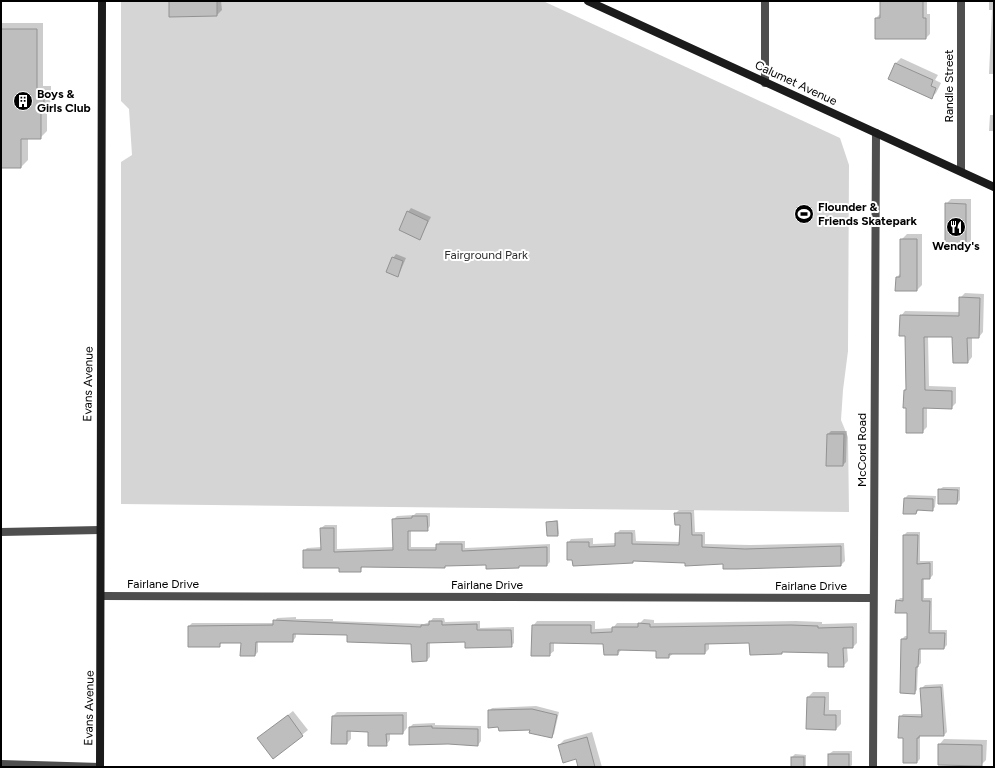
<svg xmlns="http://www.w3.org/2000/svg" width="995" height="768" viewBox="0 0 995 768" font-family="Figtree,sans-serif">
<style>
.green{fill:#d5d5d5}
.shadow{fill:#0003}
.building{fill:#bebebe;stroke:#929292}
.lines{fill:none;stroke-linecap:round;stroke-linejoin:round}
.street{stroke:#4e4e4e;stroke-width:8}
.secondary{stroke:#1b1b1b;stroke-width:8}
.labels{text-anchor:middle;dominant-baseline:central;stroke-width:4;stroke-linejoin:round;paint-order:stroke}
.street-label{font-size:12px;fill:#000;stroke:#fff}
.poi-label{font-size:12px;font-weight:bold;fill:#000;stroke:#fff;text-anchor:start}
.park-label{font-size:12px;fill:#2c2c2c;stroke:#fff}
</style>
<rect width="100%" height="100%" fill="#fff"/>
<path class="green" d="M121,1H543L840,138L849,165L848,351L843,390L841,420L848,437L849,512L121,504V162L132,155L129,109L121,101Z"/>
<g class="shadow">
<path d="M170,1H221L222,10L216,16Z"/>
<path d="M881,1H927V14H930V34L926,38L876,18L881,13Z"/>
<path d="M989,1H994V74H989L992,10H989Z"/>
<path d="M1,23H43V86H51V101L47,105V131L40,138H28V160L21,167H1Z"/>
<path d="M901,58L938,75L935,80L941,83L936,93L931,98L889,79L896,63Z"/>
<path d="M990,115H994V131H989Z"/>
<path d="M951,199H971V244L966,249L946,204Z"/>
<path d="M411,208L431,217L420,238L408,212Z"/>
<path d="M907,234H922V285L917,290L897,277L901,273V240Z"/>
<path d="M396,254L406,258L400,272L397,275L393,258Z"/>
<path d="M965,293L984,294L983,332L979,337H972V357L968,362L953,336H928L929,386L956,387V403L951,408L927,407V427L922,432L907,407L905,390L907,388L906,336L901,316L905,311L960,312V298Z"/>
<path d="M831,431H847L846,462L843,465L828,434Z"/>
<path d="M943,487H960V500L957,503L939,490Z"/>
<path d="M908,495L936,496L935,507L932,510L920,509L916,513L905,498Z"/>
<path d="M679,510H694L695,532H705V544L750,545L844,543L845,561L841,565L634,560L632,562L568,543L571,539L593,538V544L616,543V534L620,530H635L636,541L680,542L681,524L675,514Z"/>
<path d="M416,513H430V526L427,530H411V547H437L440,541H465V548L550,544V562L547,565H520L518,567L487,564L363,566L360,571L340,567L304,551L307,548L322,547L321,528L325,525H337V549L394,547V519L397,516L414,515Z"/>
<path d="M558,520L559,534L557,535L547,522Z"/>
<path d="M907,532H920V561H933V575L930,578H924V598H932V630H947V645L944,648H921V663L918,666L917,690L914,693L902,639L905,636H908V612L897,601L900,598H904V535Z"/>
<path d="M296,617V619H333V621L424,624L430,622L433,618H444L445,622L480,621V628L514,627V643L511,646L466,641L430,642V657L427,660L412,643L348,634L296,633V637L293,641H258V652L255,655L242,642H222L219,646L189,626L192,623H274L277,618Z"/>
<path d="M644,619L654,620V623L796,621L822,622V624L857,623V643L853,647H847L848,661L843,666L829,652L783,651L781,653L750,642L709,643V649L705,653H674L669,657L657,650L622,649L618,654L604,643L554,642V651L549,655L533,626L537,621H595V629L613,628L617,623H640Z"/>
<path d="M943,684L947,732L944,735H920V759L917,762L904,737L900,717L903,714H923L921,689L925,685Z"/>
<path d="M813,692H829V710H841V724L836,729L808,697Z"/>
<path d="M536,706L559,712L554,734L551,737L489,711L492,708Z"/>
<path d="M293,711L308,730L273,758L264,734Z"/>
<path d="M337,712H407V728L403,733H390V740L386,745L369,731L351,730V739L347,743L333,716Z"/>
<path d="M435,723V725L481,726V741L478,745L448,743L410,727L413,724Z"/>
<path d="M592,732L602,767H579L576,758L559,745L564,740Z"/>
<path d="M944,739L987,740L986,760L981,765L939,745Z"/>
<path d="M833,751H852V765L850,767H829V754Z"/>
<path d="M795,754L806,755V767H792V757Z"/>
</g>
<g class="building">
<path d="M169,1H217V16L169,17Z"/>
<path d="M880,1H923V18H926V39H875V18H880Z"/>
<path d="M1,29H37V93H44V109H41V139H21V168H1Z"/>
<path d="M895,63L933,80L931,86L936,88L932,99L888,79Z"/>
<path d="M945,203L966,204V250H945Z"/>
<path d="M407,211L428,221L420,240L399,230Z"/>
<path d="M900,239H917V291H895L896,277H900Z"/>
<path d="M392,257L403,261L398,277L386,272Z"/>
<path d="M959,297L980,298L979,338H967L968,363H953L952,337H924L925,390L952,391V409L923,408V433H906V408H903L904,390H906L905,336H899L900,315L959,316Z"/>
<path d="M827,434H844L843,466H826Z"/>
<path d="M938,489L958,490L957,504H938Z"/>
<path d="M904,498L933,499V511L917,510L916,514H903Z"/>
<path d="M674,513H691L692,535H702V547L745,549L841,546V566L737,569H723V564L685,566V563L633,561V563L573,566L572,560H567V542H589V547L615,546V533H632V544L679,545L680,525H675Z"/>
<path d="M412,516H427L428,531H408V550H436V544H462V551L547,547V566H519V568L486,569V565L445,566V568L361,567V572H339V568H303V550H321L320,528H334V552L393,550L392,519L412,518Z"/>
<path d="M557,521L558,536H547L546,522Z"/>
<path d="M903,535H918L917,564L930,563V579H922V601H930L929,633H945L944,649H919L918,667H916L915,694L900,693L901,639H907V613H895L896,600L903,601Z"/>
<path d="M273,620L421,627V625H429V621H442V625L477,624V630H511L512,647L465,648V642L427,643V661L412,662L411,644L347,642V635L293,634V642H256L255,656H240L241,643H220V647H188V626L273,625Z"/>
<path d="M638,623L650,624V627L791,625L818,626V628L853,627V648H843L844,667H828V653L782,652V654L750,655L749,643L705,644V654H669V658H656V651L618,650V655H604L603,644L550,643V656H531L532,625H591V633L612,632V627H638Z"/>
<path d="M941,687L944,736H919V738H917V763H903V738H898L899,716L922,717L920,688Z"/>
<path d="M807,697H825L824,715H836V730L806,729Z"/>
<path d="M532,709L557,715L552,738L529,733L530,730L499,731L498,727L488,728V710Z"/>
<path d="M288,715L303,736L273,759L257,738Z"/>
<path d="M403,715V734H386L387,746H368V732L347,731V744H331L332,716Z"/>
<path d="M432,726V728L478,729V746L448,744L409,745V727Z"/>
<path d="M587,737L595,767H578L576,759L563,763L558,745Z"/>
<path d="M938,744L982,745V766L938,765Z"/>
<rect x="828" y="754" width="21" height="13"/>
<rect x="791" y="757" width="13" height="10"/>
</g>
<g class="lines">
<g class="street">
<path d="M765,1V83"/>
<path d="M961,1V171"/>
<path d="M1,532L100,530"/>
<path d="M101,596L873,598"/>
<path d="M1,764L100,767"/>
<path d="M873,767L876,133"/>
</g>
<g class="secondary">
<path d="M588,1L994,187"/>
<path d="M100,767L102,1"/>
</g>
</g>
<defs>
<g id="building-disc" transform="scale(1)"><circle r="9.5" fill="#000" stroke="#fff"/><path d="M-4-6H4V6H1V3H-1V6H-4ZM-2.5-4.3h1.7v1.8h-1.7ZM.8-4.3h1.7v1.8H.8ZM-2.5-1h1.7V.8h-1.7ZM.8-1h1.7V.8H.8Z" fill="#fff"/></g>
<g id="stadium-disc" transform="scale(1)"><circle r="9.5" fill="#000" stroke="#fff"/><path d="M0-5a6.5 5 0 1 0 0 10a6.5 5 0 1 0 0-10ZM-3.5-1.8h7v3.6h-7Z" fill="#fff"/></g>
<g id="restaurant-disc" transform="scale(1)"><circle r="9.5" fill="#000" stroke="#fff"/><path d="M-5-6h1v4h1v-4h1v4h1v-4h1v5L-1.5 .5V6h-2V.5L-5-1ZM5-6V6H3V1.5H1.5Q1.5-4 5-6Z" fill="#fff"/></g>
</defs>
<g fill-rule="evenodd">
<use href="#building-disc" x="23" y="101"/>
<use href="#stadium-disc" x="804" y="214"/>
<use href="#restaurant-disc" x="956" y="227"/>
</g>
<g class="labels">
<g class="street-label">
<text transform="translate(796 83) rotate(25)">Calumet Avenue</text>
<text transform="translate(949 86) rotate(-90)">Randle Street</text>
<text transform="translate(88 384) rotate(-89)">Evans Avenue</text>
<text transform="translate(862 450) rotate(-90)">McCord Road</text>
<text x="163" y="584">Fairlane Drive</text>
<text x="487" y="585">Fairlane Drive</text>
<text x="811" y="586">Fairlane Drive</text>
<text transform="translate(89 708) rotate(-89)">Evans Avenue</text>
</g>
<g class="poi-label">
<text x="37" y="94">Boys &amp;<tspan x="37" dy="14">Girls Club</tspan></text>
<text x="818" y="207">Flounder &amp;<tspan x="818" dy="14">Friends Skatepark</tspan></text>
<text x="956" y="246" text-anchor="middle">Wendy's</text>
</g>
<g class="park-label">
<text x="486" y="255">Fairground Park</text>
</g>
</g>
<rect width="995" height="768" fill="none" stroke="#000000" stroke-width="4"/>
</svg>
